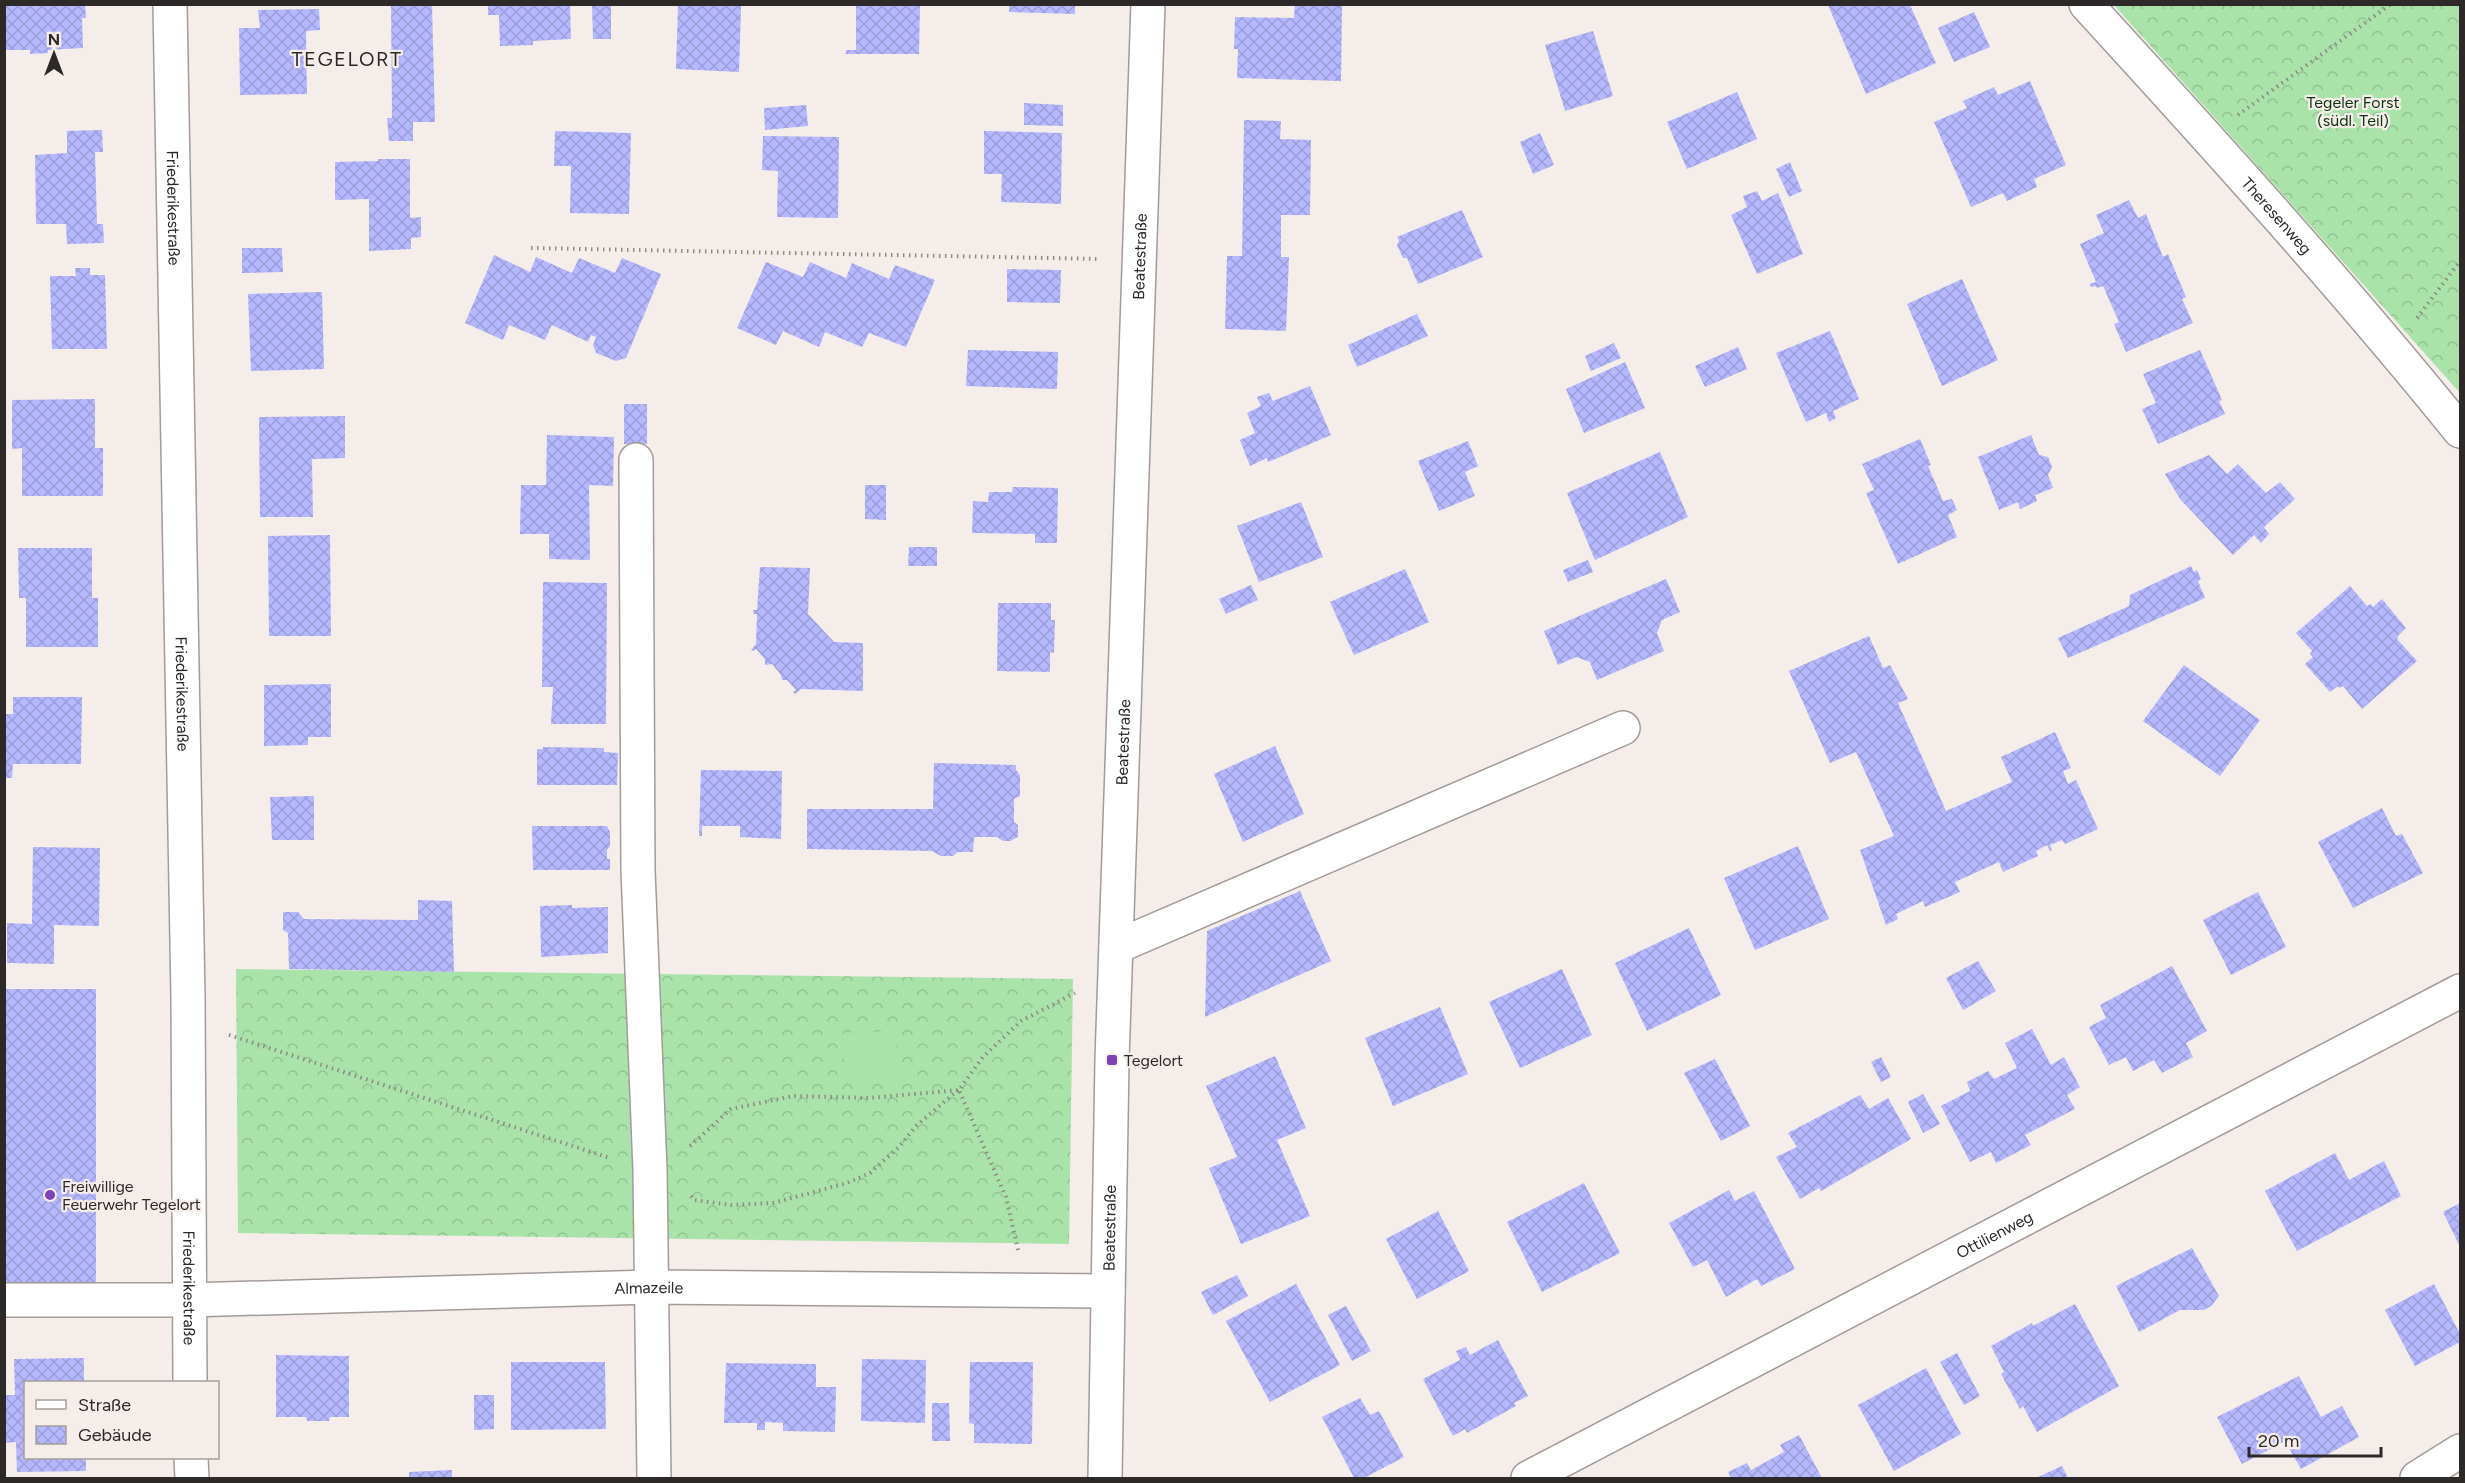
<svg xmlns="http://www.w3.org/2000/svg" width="2465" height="1483" viewBox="0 0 2465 1483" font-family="Figtree,sans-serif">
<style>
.forest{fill:url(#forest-crowns)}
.pitch{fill:#aae3aa}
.building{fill:url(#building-cross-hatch)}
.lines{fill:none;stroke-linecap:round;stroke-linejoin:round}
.minor-casing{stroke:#a29b98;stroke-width:36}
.path{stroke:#8f8987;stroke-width:4;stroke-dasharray:1.5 4.5;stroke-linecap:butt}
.minor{stroke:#fff;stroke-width:33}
.poi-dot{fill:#7d42b8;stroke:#f5edea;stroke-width:2}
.labels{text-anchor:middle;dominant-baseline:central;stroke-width:4.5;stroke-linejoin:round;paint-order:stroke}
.park-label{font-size:16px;fill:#0c3410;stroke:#f5edea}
.street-label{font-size:16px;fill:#2c2928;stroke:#f5edea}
.poi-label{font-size:16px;fill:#2c2928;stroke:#f5edea;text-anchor:start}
.quarter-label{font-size:20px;letter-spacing:1.5px;fill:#2c2928;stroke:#f5edea}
</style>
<defs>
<pattern id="forest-crowns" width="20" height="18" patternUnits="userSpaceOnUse" patternTransform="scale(1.5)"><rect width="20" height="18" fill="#aae3aa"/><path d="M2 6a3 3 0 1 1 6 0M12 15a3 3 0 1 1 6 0" fill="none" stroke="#92c392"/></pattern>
<pattern id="building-cross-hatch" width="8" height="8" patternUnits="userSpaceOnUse" patternTransform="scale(1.5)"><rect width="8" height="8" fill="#b5b8fe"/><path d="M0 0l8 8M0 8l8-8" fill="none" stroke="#9c9eda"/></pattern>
</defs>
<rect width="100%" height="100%" fill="#f5edea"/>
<g class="forest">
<path d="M2114,5H2460V393Z"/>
<path d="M236,969L1073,979L1069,1244L238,1233Z"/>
</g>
<path class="pitch" d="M896,1031L898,1082L845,1081L843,1033Z"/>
<g class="building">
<path d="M4,4H85L86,18H82L83,48L48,50V53L30,54V50H4Z"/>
<path d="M391,4H432L435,122H413V141H389L387,118H392Z"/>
<path d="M488,4H570L571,39L533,41V45L500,46L499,15H488Z"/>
<path d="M592,4H611V39H593Z"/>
<path d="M678,4L741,6L739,72L676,69Z"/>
<path d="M856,4H920L919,54H846V50H856Z"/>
<path d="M1009,4H1075V14L1009,12Z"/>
<path d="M1295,4H1342L1341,81L1237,78L1238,49H1234L1235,17L1294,18Z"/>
<path d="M1828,5H1910L1936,63L1866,94Z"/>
<path d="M319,9L320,30L306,31L307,94L240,95L239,28H260L258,10Z"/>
<path d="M1974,12L1990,47L1954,62L1938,28Z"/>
<path d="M1593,31L1613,96L1565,111L1545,45Z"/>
<path d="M2030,81L2066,165L2034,179L2037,187L2007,201L2003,193L1971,207L1934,122L1967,108L1963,101L1994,87L1998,95Z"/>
<path d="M1737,92L1757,139L1687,169L1667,122Z"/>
<path d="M1024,103L1063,105V126L1024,125Z"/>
<path d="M806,105L808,126L765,130L764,108Z"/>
<path d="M1244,120L1281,121L1280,139L1311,140L1310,215H1281V257H1289L1286,331L1225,329L1227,256H1242Z"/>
<path d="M102,130L103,152H95L97,224H103L104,243L67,244L66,224H36L35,155L67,153V131Z"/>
<path d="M555,131L631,133L629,214L570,213L571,166H554Z"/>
<path d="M984,131L1062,133L1061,204L1001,202L1002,174H984Z"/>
<path d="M1540,133L1554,165L1533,174L1520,142Z"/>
<path d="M763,136L839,137L838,218L777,217L778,171L762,170Z"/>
<path d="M378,159H410V218L421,217V237L411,238V249L369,251V199L335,200V162L378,161Z"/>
<path d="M1790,162L1802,191L1789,197L1776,169Z"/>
<path d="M1757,191L1762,201L1778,193L1803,254L1757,274L1731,215L1747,207L1743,196Z"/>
<path d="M2129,200L2138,218L2146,214L2163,257L2168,254L2186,297L2182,299L2193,323L2126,352L2114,324L2119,322L2103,286L2097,288L2096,286L2091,287L2090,284L2096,282L2080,244L2104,233L2096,215Z"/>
<path d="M1462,210L1483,257L1418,284L1407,258H1403L1397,245L1399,240L1397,237Z"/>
<path d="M242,248H282L283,272L242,273Z"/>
<path d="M494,255L530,272L536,257L572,273L579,258L615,273L622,258L661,274L626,358L616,361L596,353L593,345L596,337L591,335L588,342L552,325L545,340L509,325L503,340L465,323Z"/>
<path d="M766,262L803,277L810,262L846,278L852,263L889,279L895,265L935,280L906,347L869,333L862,347L825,332L819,347L783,331L776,345L737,328Z"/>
<path d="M75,268H90V275H105L107,349H52L50,276H76Z"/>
<path d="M1007,269L1061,270L1060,303L1007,302Z"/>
<path d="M1962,279L1998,360L1942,386L1907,304Z"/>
<path d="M322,292L324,369L251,371L248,294Z"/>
<path d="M1417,314L1428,336L1357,367L1348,345Z"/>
<path d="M1830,331L1859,399L1833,411L1836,418L1829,422L1826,413L1806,422L1776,353Z"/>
<path d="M1614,343L1621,358L1591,371L1585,356Z"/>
<path d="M1738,347L1747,369L1705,387L1695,366Z"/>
<path d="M968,350L1058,352L1057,389L966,386Z"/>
<path d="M2200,350L2222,400L2219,401L2225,414L2158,444L2142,409L2156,403L2143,374Z"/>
<path d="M1625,362L1645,408L1584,433L1566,389Z"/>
<path d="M1310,386L1331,435L1268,462L1267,458L1250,466L1240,440L1255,433L1247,413L1261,406L1257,397L1269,393L1273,401Z"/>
<path d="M95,399V448H103V496H22V448L12,449V400Z"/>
<rect x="624" y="404" width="23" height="40"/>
<path d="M345,416V458L312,459L313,517H260L259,417Z"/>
<path d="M547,435L614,437L613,486L589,485L590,560L549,559V534H520L521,485H546Z"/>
<path d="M2031,435L2039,455L2048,457L2052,467L2048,475L2053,488L2035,495L2037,501L2020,509L2018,502L1999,510L1978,457Z"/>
<path d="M1920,439L1931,465L1928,466L1943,501L1952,499L1957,510L1948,515L1957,537L1898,564L1866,493L1874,490L1862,464Z"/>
<path d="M1468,441L1478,466L1465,472L1475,496L1439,511L1418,461Z"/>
<path d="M1660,452L1688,517L1595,560L1567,493Z"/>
<path d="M2209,455L2227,474L2238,464L2266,493L2280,482L2295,499L2264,527L2269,534L2261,543L2254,535L2233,555L2180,499L2165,474Z"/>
<path d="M865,485H886V520L865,519Z"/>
<path d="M1013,487L1058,488L1057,543H1035V534L972,533L973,501L988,502L989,492H1012Z"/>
<path d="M1301,502L1323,557L1259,582L1237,526Z"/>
<path d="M330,535L331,636H269L268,536Z"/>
<path d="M909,547H937V566H908Z"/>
<path d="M18,548H92V598H98V647H26V598H19Z"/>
<path d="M1588,560L1593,572L1568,582L1563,570Z"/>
<path d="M2191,566L2194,572L2197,570L2201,579L2198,581L2205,598L2068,658L2058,638L2129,606L2130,595Z"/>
<path d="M760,567L810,568L808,614L834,642L863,643V691L801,689L795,694L793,692L796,690L787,680H782L781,675L772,664L765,665V659L756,649L753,651L751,650L756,644L757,614H754L753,610H757Z"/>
<path d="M1405,569L1429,622L1354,655L1330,602Z"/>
<path d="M1666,579L1680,612L1662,620L1657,633L1664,651L1597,680L1590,662L1576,657L1558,665L1544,631Z"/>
<path d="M543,582L607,583L606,724H551L553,687H542Z"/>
<path d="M1251,585L1258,600L1226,614L1219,599Z"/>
<path d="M2350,586L2367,606L2370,604L2373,607L2382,599L2406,628L2398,636L2397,639L2417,661L2362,709L2343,686L2339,688L2338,686L2330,692L2305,664L2313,657L2310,654L2312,651L2296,633Z"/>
<path d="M998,603H1051V620H1055L1054,653L1050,652V672L997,671Z"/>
<path d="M1869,636L1883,668L1890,665L1908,699L1898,703L1946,811L2012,782L2001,757L2055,732L2071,768L2063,771L2068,784L2076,780L2098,829L2065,844L2062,840L2050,845L2052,850L2050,851L2047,845L2036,851L2038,856L2003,872L1999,862L1955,882L1960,892L1925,907L1923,901L1896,914L1898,919L1886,925L1860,850L1894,836L1856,752L1830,763L1789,671Z"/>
<path d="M2184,665L2260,720L2220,776L2143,721Z"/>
<path d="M331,684V737H308V745L264,746V685Z"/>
<path d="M13,697H82L81,764H13L12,778H4V714H13Z"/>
<path d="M1275,746L1304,814L1243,842L1214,774Z"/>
<path d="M543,747L604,748V752L618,753L617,785H537V749H543Z"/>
<path d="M934,763L1016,765V770L1020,775V796L1014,799V822L1018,825V837L1010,841H1003L997,837H974L973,852H958L953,856H941L932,851L807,849V809H933Z"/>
<path d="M701,770L782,771L781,839L740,837V826H702V836H699Z"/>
<path d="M314,796V840H272L270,797Z"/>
<path d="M2382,808L2396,836L2402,834L2423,873L2353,908L2318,842Z"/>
<path d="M532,826H607L610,832V846L607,850V859H610V870H533Z"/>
<path d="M1798,846L1829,919L1755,950L1724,878Z"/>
<path d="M33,847L100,848L99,926L54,925V964L7,963V923L32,924Z"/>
<path d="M1300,891L1331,961L1205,1017L1207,931Z"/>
<path d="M2258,892L2286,947L2231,975L2203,920Z"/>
<path d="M418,900L452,901L454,972L289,969L288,933L283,930V912H298L304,919L418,920Z"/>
<path d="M572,905V908L608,907V953L541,957L540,906Z"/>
<path d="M1689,928L1721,995L1647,1031L1615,963Z"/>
<path d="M1978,961L1996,991L1963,1010L1946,978Z"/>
<path d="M2172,966L2207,1031L2186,1043L2193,1057L2162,1073L2154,1060L2133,1071L2126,1057L2109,1065L2089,1027L2106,1018L2100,1005Z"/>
<path d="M1562,969L1592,1035L1520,1068L1489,1002Z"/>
<rect x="4" y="989" width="92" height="296"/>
<path d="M1440,1007L1468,1074L1393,1106L1365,1038Z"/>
<path d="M2032,1029L2051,1065L2064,1057L2080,1087L2067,1095L2075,1109L2025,1135L2031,1145L1996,1163L1991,1152L1970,1162L1941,1106L1970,1091L1967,1082L1988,1071L1994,1079L2017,1068L2005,1043Z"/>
<path d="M1275,1056L1306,1128L1277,1140L1310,1216L1241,1244L1209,1168L1237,1157L1206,1086Z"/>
<path d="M1881,1057L1891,1077L1881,1082L1871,1062Z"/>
<path d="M1715,1059L1750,1126L1721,1141L1684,1073Z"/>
<path d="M1923,1094L1940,1124L1923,1133L1908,1102Z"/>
<path d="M1860,1095L1869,1109L1888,1098L1911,1139L1821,1191L1819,1188L1800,1199L1776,1157L1797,1147L1788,1133Z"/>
<path d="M2335,1153L2349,1180L2384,1161L2401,1196L2297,1251L2265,1191Z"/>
<path d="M1584,1183L1620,1253L1542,1292L1507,1222Z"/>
<path d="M1729,1190L1735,1201L1754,1191L1795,1269L1761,1286L1757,1279L1726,1297L1707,1260L1693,1267L1669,1223Z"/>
<path d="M2460,1203V1247L2443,1212Z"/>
<path d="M1438,1211L1469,1271L1417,1299L1386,1239Z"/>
<path d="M2192,1248L2219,1296L2211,1306L2204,1310H2180L2139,1332L2116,1286Z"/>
<path d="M1237,1275L1248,1296L1213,1315L1201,1292Z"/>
<path d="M1296,1284L1340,1365L1270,1402L1226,1321Z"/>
<path d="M2434,1284L2460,1334V1342L2415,1366L2385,1310Z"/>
<path d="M2075,1304L2119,1386L2037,1432L2023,1406L2020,1409L2001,1374L2004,1372L1991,1346L2032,1323L2033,1326Z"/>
<path d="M1346,1306L1371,1351L1352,1361L1328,1315Z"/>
<path d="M1498,1340L1528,1396L1514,1403L1516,1406L1467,1433L1465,1429L1453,1436L1423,1379L1460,1360L1456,1351L1466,1347L1470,1355Z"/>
<path d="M1957,1353L1980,1396L1964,1405L1940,1362Z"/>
<path d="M276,1355L349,1356V1417H330L329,1421H307L306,1417H276Z"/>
<path d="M84,1358V1382H26V1458H86V1471L17,1472L16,1442L4,1443V1395H15L14,1359Z"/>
<path d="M862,1359L926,1360L925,1423L861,1421Z"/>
<path d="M511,1362H605L606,1429L511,1430Z"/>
<path d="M970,1362H1033L1032,1444L974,1443V1424L969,1423Z"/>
<path d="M726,1363L816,1364V1387H836L835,1432L783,1431V1423L765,1422V1430H757V1423H724Z"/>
<path d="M1926,1368L1961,1434L1894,1471L1858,1405Z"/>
<path d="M2299,1376L2321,1417L2342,1406L2359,1437L2301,1469L2285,1441L2242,1464L2217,1417Z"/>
<path d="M474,1395H494V1429L474,1430Z"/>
<path d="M1360,1398L1370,1415L1379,1411L1404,1457L1364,1478H1354L1322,1417Z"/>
<path d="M932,1403H949L950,1441H932Z"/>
<path d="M1799,1435L1822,1478H1731L1728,1472L1747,1463L1751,1470L1784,1452L1780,1445Z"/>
<path d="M2062,1466L2068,1478H2036Z"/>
<path d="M452,1470V1478H409V1472Z"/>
</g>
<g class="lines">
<g class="minor-casing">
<g id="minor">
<path id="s1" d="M170,4L188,997L190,1382"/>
<path id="s2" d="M2086,4C2214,144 2341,284 2460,431"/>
<path d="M636,460L638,870L650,1170L654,1478"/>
<path d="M1116,947L1623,728"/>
<path id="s3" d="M4,1300H188L652,1287L1108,1291"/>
<path d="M191,1458L192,1478"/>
<path id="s4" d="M1105,1478L1112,1060L1148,4"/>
<path id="s5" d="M1528,1478L2460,991"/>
<path d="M2417,1478L2460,1451"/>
</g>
</g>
<g class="path">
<path d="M2238,115L2391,4"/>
<path d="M531,248L1100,259"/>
<path d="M2417,318L2460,261"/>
<path d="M229,1035L610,1158"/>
<path d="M690,1146L731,1109L793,1096L869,1098L959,1090"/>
<path d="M691,1196L694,1200L731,1205L773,1203L847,1183L870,1173L899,1147L916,1126L958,1090"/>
<path d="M1018,1250L1006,1197L959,1090L983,1057L1021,1021L1075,993"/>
</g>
<use href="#minor" class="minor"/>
</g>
<g class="poi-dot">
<rect x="1106" y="1054" width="12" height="12" rx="3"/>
<circle cx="50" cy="1195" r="6"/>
</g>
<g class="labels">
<g class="park-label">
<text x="2353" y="102">Tegeler Forst<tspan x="2353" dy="18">(südl. Teil)</tspan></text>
</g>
<g class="street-label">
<text stroke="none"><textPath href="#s1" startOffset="204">Friederikestraße</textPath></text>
<text stroke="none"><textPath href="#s2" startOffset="285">Theresenweg</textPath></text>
<text stroke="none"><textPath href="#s4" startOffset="1222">Beatestraße</textPath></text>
<text stroke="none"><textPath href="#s1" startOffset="690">Friederikestraße</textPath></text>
<text stroke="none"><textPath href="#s4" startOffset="736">Beatestraße</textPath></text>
<text stroke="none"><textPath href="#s4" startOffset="250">Beatestraße</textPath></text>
<text stroke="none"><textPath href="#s5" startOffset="526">Ottilienweg</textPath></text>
<text stroke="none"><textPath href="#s1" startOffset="1284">Friederikestraße</textPath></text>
<text stroke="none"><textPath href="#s3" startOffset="645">Almazeile</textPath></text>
</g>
<g class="poi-label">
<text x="1124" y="1060">Tegelort</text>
<text x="62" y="1186">Freiwillige<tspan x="62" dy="18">Feuerwehr Tegelort</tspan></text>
</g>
<g class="quarter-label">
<text x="347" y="59">TEGELORT</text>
</g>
</g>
<rect width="2465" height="1483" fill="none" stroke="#2c2928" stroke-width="12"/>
<rect x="24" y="1381" width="195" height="78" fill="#f5edea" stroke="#a59f9c" stroke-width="1.5"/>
<rect x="36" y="1400" width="30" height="9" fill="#ffffff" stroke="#a59f9c" stroke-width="1.5"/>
<text x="78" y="1411" font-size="18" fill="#2c2928">Straße</text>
<rect x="36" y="1426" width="30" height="18" fill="url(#building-cross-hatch)" stroke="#a59f9c" stroke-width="1.5"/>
<text x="78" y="1441" font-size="18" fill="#2c2928">Gebäude</text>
<g transform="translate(54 54)" stroke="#f5edea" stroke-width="4.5" paint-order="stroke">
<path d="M0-4.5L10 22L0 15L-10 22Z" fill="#2c2928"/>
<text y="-9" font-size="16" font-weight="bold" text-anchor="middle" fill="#2c2928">N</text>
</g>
<path d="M2249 1447v9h132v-9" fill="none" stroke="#2c2928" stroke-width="3"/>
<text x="2258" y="1447" font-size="18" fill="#2c2928" stroke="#f5edea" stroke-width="4.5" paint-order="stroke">20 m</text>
</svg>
